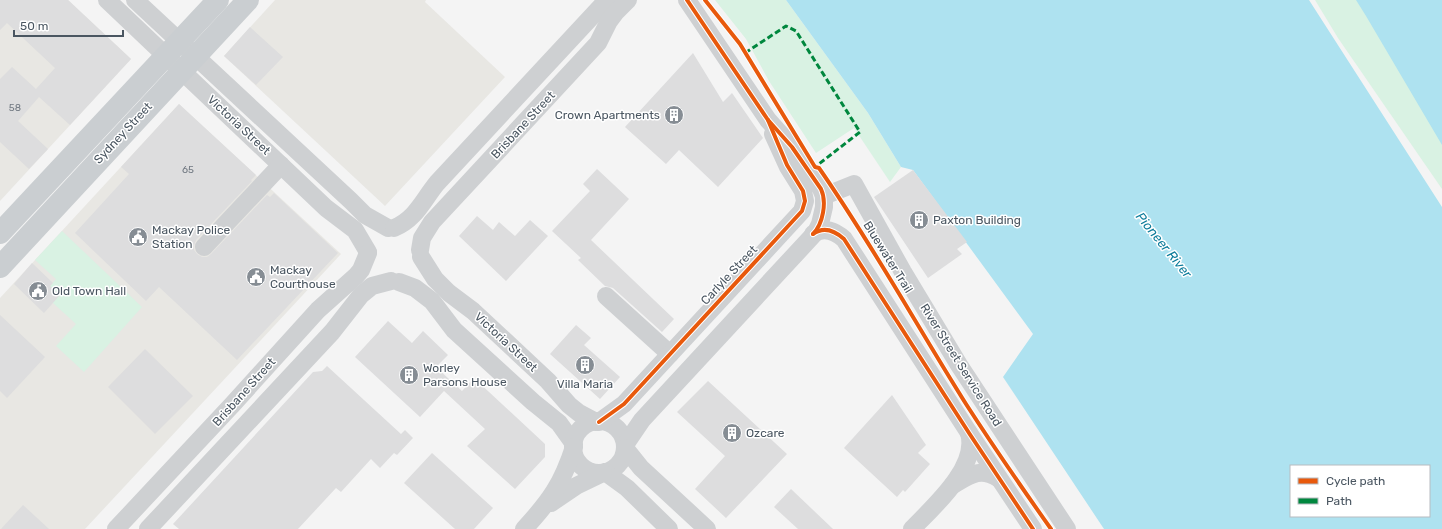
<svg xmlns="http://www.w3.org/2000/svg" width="1442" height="529" viewBox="0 0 1442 529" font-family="Rubik,sans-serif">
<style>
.commercial{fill:#e8e7e3}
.green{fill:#d9f2e3}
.water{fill:#aee2f0;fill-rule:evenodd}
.building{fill:#ddddde}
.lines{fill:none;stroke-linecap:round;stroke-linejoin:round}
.minor{stroke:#ced0d2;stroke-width:18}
.major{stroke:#caced1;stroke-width:22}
.quiet{stroke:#00873e;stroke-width:3;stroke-dasharray:6 3;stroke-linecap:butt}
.cycleway-casing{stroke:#fff;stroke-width:6}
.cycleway{stroke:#e8590c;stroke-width:4}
.labels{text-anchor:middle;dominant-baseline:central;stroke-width:3;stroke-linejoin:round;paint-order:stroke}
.number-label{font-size:10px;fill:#707881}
.poi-label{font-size:12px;fill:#4a5661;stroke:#fff;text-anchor:start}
.street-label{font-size:12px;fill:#4a5661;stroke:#fff}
.water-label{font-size:13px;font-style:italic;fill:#0c7c9b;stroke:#fff}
</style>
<rect width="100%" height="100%" fill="#f4f4f4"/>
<g class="commercial">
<path d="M0,0H68L131,59L0,201Z"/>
<path d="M275,0H426L425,2L505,77L385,206L224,56Z"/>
<path d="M179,104L341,254L85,529H0V298Z"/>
</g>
<g class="green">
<path d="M715,0H786L868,113L901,167L890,182L854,128L816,153L769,81L746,39Z"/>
<path d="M1315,0H1442V189L1338,38Z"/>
<path d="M62,231L142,307L84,372L56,346L76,324L53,303L50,286L56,279L35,260Z"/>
</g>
<g class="water">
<path d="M786,0H1309L1442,207V529H1104L1003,377L1033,334L913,170L901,167L868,113ZM1291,466H1429V516H1291Z"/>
<path d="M1356,0H1442V145L1366,16Z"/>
</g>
<g class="building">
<path d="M0,0H68L131,59L70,125L39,97L18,121L48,149L29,169L0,142V79L12,67L36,89L55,68L7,23L0,30Z"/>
<path d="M250,27L283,57L256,85L224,56Z"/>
<path d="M693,53L723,102L732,93L763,138L718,187L679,150L666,164L625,127Z"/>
<path d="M179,104L256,175L251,180L252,181L196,240L194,245V250L197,254L202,257H207L211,254L267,195L270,197L274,193L338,253L237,360L159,287L146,301L75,233L129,174L121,167Z"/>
<path d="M597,169L629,199L591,240L674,319L662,332L613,288L605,286L578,260L581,258L552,231L590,191L583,184Z"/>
<path d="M913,170L967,242L957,249L962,254L928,278L874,197Z"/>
<path d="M477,216L493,230L499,222L515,236L530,220L548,236L506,281L459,236Z"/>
<path d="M32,263L53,283L50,286L60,295L44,313L14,284Z"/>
<path d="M0,315L45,357L7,398L0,391Z"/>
<path d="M388,321L412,343L423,331L448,355L436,367L462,391L474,378L545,444V457L515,489L467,446L485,429L444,391L420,417L355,357Z"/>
<path d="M576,325L591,338L584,345L620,377L600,399L550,354Z"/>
<path d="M145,349L193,396L155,434L108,387Z"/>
<path d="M327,366L401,434L405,430L413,438L397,455L394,453L380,468L371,459L341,492L336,488L298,529H179L173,524L313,372L322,371Z"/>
<path d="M708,381L787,454L726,518L695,489L725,456L677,412Z"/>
<path d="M892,395L926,445L918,453L930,464L905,492L903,490L897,497L844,448Z"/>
<path d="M432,453L493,508L474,529H455L404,483Z"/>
<path d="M791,489L833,529H798L774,507Z"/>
<path d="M23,505L49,529H1Z"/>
</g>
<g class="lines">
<g class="minor">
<path d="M107,0L326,208L355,230L368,252"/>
<path d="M135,0L351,201L365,215L388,228"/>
<path d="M824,196L854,184L903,272L959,365L1067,529"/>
<path d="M394,228C416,219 423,200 437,183L607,0"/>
<path d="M813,234C824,226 835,231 844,239L969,433L1033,529"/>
<path d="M204,247L281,165"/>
<path d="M420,250L422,238L432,222L598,43L609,21L615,13L628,0"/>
<path d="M421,257L435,279L449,293L473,311L548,381L569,405L579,413L596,422"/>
<path d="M399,282L415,288L432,301L454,330L533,402L559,423L574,444"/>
<path d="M606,296L670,354"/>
<circle cx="599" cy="447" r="26"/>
<path d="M599,422L624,404L802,211L805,201L803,191L788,167L773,134"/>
<path d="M625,445L642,420L816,232L820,224L824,207V196L821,189L792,147L768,120L687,0"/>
<path d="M625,448L641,468L707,529"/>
<path d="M605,472L627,488L669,529"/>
<path d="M953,485C970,475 980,467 998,478"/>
<path d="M551,503L576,486L603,473"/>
<path d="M116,529L232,405L318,310L356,276L361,270L368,253"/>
<path d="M148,529L332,332L361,295L372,286L391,281"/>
<path d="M524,529C550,501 562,484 574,447"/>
<path d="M912,529C933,507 979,467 969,433"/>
</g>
<g class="major">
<path d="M0,233L218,0"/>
<path d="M0,267L248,0"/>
</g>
<path class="quiet" d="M745,53L786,26L796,31L860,132L815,167"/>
<g class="cycleway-casing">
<g id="cycleway">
<path d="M687,0L768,120L792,147L821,189C827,202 823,224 813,234"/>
<path d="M705,0L740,44L815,167L819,168C872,244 917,326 966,404C993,446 1022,488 1051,529"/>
<path d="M813,234C824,226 835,231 844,239L969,433L1033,529"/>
<path d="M599,422L624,404L802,211L805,201L803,191L787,165L768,120"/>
</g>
</g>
<use href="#cycleway" class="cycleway"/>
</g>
<defs>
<g id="building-disc" transform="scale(1)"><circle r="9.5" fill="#868d94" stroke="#fff"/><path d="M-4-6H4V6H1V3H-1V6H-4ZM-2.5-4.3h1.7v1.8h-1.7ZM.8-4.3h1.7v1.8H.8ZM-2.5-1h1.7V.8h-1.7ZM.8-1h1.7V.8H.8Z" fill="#fff"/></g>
<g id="civic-disc" transform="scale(1)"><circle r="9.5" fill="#868d94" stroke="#fff"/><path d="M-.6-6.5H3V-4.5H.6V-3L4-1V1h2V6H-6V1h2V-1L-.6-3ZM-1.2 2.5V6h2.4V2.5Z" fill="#fff"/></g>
</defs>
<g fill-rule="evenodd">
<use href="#building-disc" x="674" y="115"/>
<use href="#building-disc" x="919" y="220"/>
<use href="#civic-disc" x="138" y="237"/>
<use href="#civic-disc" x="256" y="277"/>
<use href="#civic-disc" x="38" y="291"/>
<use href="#building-disc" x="585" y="365"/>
<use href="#building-disc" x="409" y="375"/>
<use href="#building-disc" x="732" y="433"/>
</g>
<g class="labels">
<g class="number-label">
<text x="15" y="108">58</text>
<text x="188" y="170">65</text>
</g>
<g class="poi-label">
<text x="660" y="115" text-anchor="end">Crown Apartments</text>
<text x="933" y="220">Paxton Building</text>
<text x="152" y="230">Mackay Police<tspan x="152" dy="14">Station</tspan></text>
<text x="270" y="270">Mackay<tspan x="270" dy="14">Courthouse</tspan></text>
<text x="52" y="291">Old Town Hall</text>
<text x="423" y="368">Worley<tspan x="423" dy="14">Parsons House</tspan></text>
<text x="585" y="384" text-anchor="middle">Villa Maria</text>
<text x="746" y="433">Ozcare</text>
</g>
<g class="street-label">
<text transform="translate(239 125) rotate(43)">Victoria Street</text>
<text transform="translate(523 125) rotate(-47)">Brisbane Street</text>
<text transform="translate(123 133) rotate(-47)">Sydney Street</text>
<text transform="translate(888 257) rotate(58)">Bluewater Trail</text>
<text transform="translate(729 275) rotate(-47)">Carlyle Street</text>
<text transform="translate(506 342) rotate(43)">Victoria Street</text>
<text transform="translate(961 365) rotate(58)">River Street Service Road</text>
<text transform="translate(244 392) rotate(-48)">Brisbane Street</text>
</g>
<g class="water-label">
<text transform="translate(1164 245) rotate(51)">Pioneer River</text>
</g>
</g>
<rect x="1290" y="465" width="140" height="52" fill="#ffffff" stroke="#b7bbc0"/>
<rect x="1298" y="478" width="20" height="6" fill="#e8590c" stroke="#b7bbc0"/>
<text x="1326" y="485" font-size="12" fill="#4a5661">Cycle path</text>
<rect x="1298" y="498" width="20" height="6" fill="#00873e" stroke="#b7bbc0"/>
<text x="1326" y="505" font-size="12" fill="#4a5661">Path</text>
<path d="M14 30v6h109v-6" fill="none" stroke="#4a5661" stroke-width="2"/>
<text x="20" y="30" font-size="12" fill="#4a5661" stroke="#ffffff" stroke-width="3" paint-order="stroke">50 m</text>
</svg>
